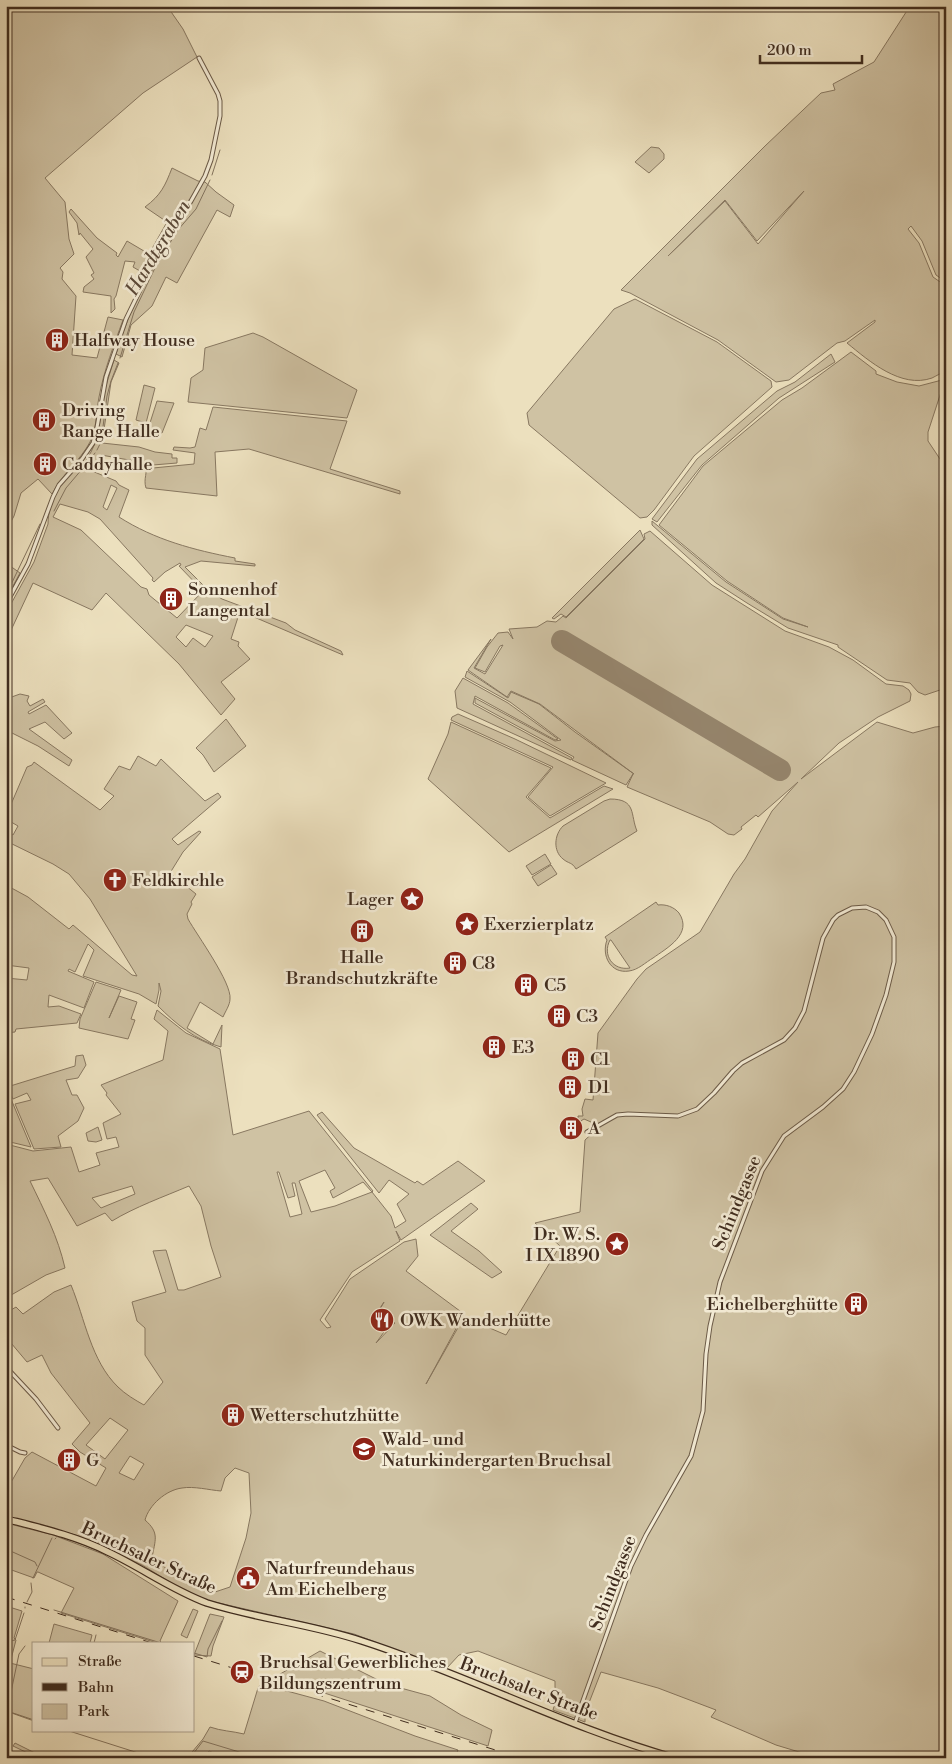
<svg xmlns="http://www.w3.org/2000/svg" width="952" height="1764" viewBox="0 0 952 1764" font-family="'Libre Bodoni',serif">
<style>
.green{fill:#cfc2a3;stroke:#887861;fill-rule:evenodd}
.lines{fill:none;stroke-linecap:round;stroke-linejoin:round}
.stream{stroke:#84745e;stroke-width:1}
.runway{stroke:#96866e;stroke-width:22}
.minor-casing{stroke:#6b5a47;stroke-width:5}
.primary-casing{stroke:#402d1f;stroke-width:8}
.minor{stroke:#f3ebd5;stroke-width:3}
.primary{stroke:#ece0be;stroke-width:5.5}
.rail{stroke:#402d1f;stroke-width:1;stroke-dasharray:9 9;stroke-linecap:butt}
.labels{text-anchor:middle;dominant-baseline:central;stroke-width:5;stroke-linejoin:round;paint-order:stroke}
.poi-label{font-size:18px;fill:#402d1f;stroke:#f3ebd5;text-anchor:start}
.street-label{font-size:18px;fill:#402d1f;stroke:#f3ebd5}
.water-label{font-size:19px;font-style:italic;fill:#5c4a39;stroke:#f3ebd5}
</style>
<rect width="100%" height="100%" fill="#ece0be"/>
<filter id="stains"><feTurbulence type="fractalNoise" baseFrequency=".004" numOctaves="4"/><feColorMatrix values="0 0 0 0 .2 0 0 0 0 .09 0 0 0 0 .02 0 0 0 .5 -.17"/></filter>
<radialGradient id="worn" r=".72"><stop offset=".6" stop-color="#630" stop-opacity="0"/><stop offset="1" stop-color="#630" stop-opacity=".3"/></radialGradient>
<g class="green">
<path d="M6,6H167L183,29L197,57L143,93L45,178L65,202L69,239L74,254L60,268L63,272L62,279L76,296L72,355L97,358L108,317L123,320C114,345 104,370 99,397C96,412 97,428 90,442C80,461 62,474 52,494L38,479L21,493L14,516L6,531Z"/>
<path d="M910,6H946V282L936,275L922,241L911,226L908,229L919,243L933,277L946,286V371C941,373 936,376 932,378C901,389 869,361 847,343L875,322V320L845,341L837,343L789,380L776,382L718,340L630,293L621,290L765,146L821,93L835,90L833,84L874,62ZM804,191L758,244L725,201L668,256L725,200L757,241Z"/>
<path d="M651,147L659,148L664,154V159L649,173L635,162Z"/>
<path d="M172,168L198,181L205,182L216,192L234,205L230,217L217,210L177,283L166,277L152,306L131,325L122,357L116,354C129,310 151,267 175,227L170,224L145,274L133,267L135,262L125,261L116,296L114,299L115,309L111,313V296L83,292L84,287L94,279L91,275L94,273L86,257L93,249L80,233L79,235L77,223L69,212L71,209L97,238L117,253L116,255L118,257L127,241L149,254L167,222L145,207C161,195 165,186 172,168Z"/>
<path d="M635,299L717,342L771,381L772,387L694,456L654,510L647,517L640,518L529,425L527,413L614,309Z"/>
<path d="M253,333L263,337L357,390L347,418L188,402L191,378L203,370L205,348Z"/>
<path d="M851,352L876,371V374L897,382L919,386L942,380L944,383L928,432V441L946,468V688L925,695L918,692L910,683L887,680L838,647V645L788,628L747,603L716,583L652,525V521L726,582L783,619L808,627L783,618L727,581L659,525L703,466L782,400L802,388Z"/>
<path d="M831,354L835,362L779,398L702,465L657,522L652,519L697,459L777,391L795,382Z"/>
<path d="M114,360L119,363L111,382L102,443L139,447L155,452L172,454V458H177V463L153,465V468L194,464L195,453L173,450L174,447L190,448L195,447L200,428L206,430L213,407L347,421L330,469L400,491V494L249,449L215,452L217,496L146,488C143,479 148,472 146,463L101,455L92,469L83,465L91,452L98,437L103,395Z"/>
<path d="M144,385L155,388L146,423L136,420Z"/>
<path d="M157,401L174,403L162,433L148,429Z"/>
<path d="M80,466L116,481L119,485L129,490L119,517C155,540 194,550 235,558V561L255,564V566L201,561L185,567L209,591L222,599L286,623L295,630L341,651L343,655L240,611L231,639L239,642L238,646L250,659L221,682L235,699L221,715L179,664L106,593L92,610L33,583L6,641V613L34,562L48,524C48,503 61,475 80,466ZM111,485L117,488L107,510L103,507ZM60,504L88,512L100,519L153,578L152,580L154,582L165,572L180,563L181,565L179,566L203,591L177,618L149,595L147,589L141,587L81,530L53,517ZM186,625L213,636L205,647L193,638L186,647L176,637Z"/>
<path d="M640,530L644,539L566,617L561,614L554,619L552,618Z"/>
<path d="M650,531L712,585L785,631L829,647L853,660L886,684L903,686L909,690L911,694L910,701L878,717L839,743L801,779L877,722L913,733L935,727L946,726V1758H860L842,1756L840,1758H819L776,1745L711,1717L716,1710L658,1688L601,1672L585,1713V1722L553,1710L555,1703V1681L478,1651L459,1655L446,1669L354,1634L210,1601L183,1590L142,1565L79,1536L6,1516V1491L25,1458L32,1452L96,1486L106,1468L80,1452L72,1444L90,1423L51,1373L42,1355L27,1362L6,1337V1313L16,1307L23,1314L54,1292L71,1285C85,1319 91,1361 118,1387C125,1394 135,1400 144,1405L163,1382L145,1355V1328L137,1321L132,1302L166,1292L153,1251L166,1250L178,1290H184L221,1277L211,1246L201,1206L189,1186C163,1197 135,1207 112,1221L105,1213L77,1226L48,1178L30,1181C44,1210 58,1237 65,1268L46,1275L6,1298V1144L33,1151L71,1147L79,1172L100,1165L96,1153L119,1147L116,1137L107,1139L103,1123L121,1114L106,1095L107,1093L101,1085L163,1060L168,1031L154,1019L157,1010L186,1033L220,1049L233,1135L309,1111L373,1191L372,1192L391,1216L395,1228L406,1221L397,1204L409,1194L389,1180L379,1193L317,1115L322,1112L354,1148L415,1183L417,1181L423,1185L458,1161L485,1181L401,1240L396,1231L400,1241L352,1272L320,1320L327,1328L331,1327L325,1319L350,1279L404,1242L416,1239L418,1256L406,1271L464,1314L426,1384L464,1317L506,1335L560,1246L535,1223L580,1212L585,1140L596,1130L591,1122L584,1119L579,1122L578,1120V1116H583L582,1109L585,1099L593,1100L598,1033L637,979L646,969L700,932L734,874L745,859L772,811L798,782L758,817L756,815L741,827L742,829L734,835L728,834L710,822L627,787L633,774L626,785L572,760L574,757L475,703V698L555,741L561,740L510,702L465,677L467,671L508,698L511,692L539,704L575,732L634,774L540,704L511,691L507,697L468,670L491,639L474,668L485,674L503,645L500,646L485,672L475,668L487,647L498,633L508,632L513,639L509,629L537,627L547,621L556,622L563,616L566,618L645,539L644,534ZM325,1170L335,1188L330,1191L333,1198L363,1182L372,1192L335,1206L311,1212L299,1181ZM277,1172H279L288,1198L295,1196L292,1183H295L302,1214L290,1217ZM132,1186L135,1194L101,1208L92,1198ZM384,1302L379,1311L395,1323L376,1343L384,1332L375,1324L377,1320L374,1317ZM110,1418L128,1430L105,1459L86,1445ZM130,1456L144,1464L134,1480L119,1473ZM235,1468L249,1473L251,1513L246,1538L230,1587L215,1592L209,1583L167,1569L152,1558C155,1540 160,1533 145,1520C149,1505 166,1490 182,1488C194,1486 209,1490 221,1491L225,1478Z"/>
<path d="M6,563L20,573L6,599Z"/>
<path d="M463,678L508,703L558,739L555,740L475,696L473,704L572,758L571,760L457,708L455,691Z"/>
<path d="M20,694L29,696L27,701L30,706L43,699L45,702L28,712L29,714L46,705L72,733L64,739L45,722L29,729L72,760L69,766L38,746L6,730V699Z"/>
<path d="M458,714L515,739L606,783L550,816L528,797L553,767L451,720L452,717Z"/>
<path d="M226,719L246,746L214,772L203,755L196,748Z"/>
<path d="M451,722L551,768L526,797L550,818L604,786L613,789L509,852L428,779L448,734Z"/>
<path d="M138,756L156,766L161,759L205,801L218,793L221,797L172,839L178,845L199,831L201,832L183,852L170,873L196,894L191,902L192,904L187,914L188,919C197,935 232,983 230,999C230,1005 225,1012 223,1017L200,1002L187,1028L213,1044L222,1025L221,1047C195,1040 176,1024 158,1006L161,991L159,983V990L156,1004L139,994L83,976L94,950L88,944L75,972L69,969L68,971L94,982L84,1008L49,995L48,1007L59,1006L81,1014L77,1023L16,1029L15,1032L6,1033V978L27,980L29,968L6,965V885L28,897L69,929L73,925L132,975L137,976L90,899L69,874L53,864L6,841V831L13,835L18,826L6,819V816L27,767L32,765L34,762L100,810L114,796L104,789L119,766L130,770Z"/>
<path d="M610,799C637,799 630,815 637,831L576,869C572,862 569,864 563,859C553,851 554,835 563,826L604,801Z"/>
<path d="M545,854L551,864L532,875L526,866Z"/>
<path d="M551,865L557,874L538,886L532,877Z"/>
<path d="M656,902L658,905C666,904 674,907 679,913C693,934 667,948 653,958C646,962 638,970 629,971C611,974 601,956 607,940L605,937ZM610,940H611L630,968C613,971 602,955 610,940Z"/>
<path d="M96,982L121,990L109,1018L119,996L137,1002L131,1019L135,1020L128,1039L79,1028L80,1019Z"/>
<path d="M83,1055L86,1065L78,1078L66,1080L72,1095H77L84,1108L78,1121L58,1136L61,1147L34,1149L15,1104L31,1100L27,1093L13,1099L7,1087L75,1066L76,1056Z"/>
<path d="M6,1087L31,1147L6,1141Z"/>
<path d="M98,1127L102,1140L96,1142L88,1141L86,1133Z"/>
<path d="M471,1203L478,1209L451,1231L479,1251L502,1272L492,1278L430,1235Z"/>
<path d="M6,1523L53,1535L103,1554L178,1601L160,1641L162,1643H157L61,1613L74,1588L38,1572H37L34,1578L6,1568Z"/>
<path d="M6,1606L22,1611L14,1638L16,1640L10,1663L34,1669V1721L6,1711Z"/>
<path d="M193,1609L198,1611L187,1638L181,1635Z"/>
<path d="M210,1614L224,1617L213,1646L211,1656L194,1655Z"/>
<path d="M54,1624L92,1635L90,1643H49Z"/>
<path d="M320,1651L386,1684L430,1696L461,1715L492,1730L488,1746L275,1677Z"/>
<path d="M261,1684L324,1701L415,1736L458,1750L455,1758H221L216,1754L209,1751L202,1758H187L203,1739L210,1727C221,1731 232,1731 244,1734L258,1688Z"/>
<path d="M15,1743L45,1758H38L13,1746Z"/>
</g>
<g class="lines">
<g class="stream">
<path d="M212,175L220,150"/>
<path d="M120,358L134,312L154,270L177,231L196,209L210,180"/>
<path d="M97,450L101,442L107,396L111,381L118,363"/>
<path d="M87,463L95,453"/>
<path d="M54,511L66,488L83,468"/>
<path d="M6,595L40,524"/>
<path d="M55,1539L56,1538"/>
<path d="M6,1549L35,1562L37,1566"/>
<path d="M33,1578L52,1538"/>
<path d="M27,1602L32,1592L31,1583"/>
<path d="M25,1608V1607"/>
<path d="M54,1610L161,1643"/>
<path d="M6,1642L15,1640L24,1613"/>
<path d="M94,1643L96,1635"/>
<path d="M25,1646L19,1654L7,1711L34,1720"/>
<path d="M194,1653L207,1657L208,1649L222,1621"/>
<path d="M66,1730L154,1758"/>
<path d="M537,1756L542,1758"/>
<path d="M190,1758L203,1741L259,1758"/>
</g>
<path class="runway" d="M562,641L780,770"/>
<g class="minor-casing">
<g id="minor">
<path d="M6,604L28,564L53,497L59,485L82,459L93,443L96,433L106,377L126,319L162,245L191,201L205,176L211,160L220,116V101L218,94L199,58"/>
<path d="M6,1367L36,1399L58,1428"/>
<path d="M6,1445L20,1452L25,1453"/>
<path d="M575,1723L631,1566L646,1535L691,1456L703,1411L706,1354L710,1326L720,1282L762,1171L784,1136L823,1107L843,1089L854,1072L872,1034L886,995L894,962V937L886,920L878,912L866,907L852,908L838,915L833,920L823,938L804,1011L795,1028L784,1040L742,1063L733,1071L714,1093L697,1109L678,1116L628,1114L617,1115L587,1132"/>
</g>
</g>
<g class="primary-casing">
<path id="primary" d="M6,1519C41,1528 76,1536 108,1552C142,1568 172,1590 207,1603C258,1619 311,1624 362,1641C468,1675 568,1728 675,1758"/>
</g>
<use href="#minor" class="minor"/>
<use href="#primary" class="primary"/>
<g class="rail">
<path d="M6,1597L152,1643"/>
<path d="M194,1656L521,1758"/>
</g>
</g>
<defs>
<g id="building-disc" transform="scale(1.25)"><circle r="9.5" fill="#8f2418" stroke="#f3ebd5"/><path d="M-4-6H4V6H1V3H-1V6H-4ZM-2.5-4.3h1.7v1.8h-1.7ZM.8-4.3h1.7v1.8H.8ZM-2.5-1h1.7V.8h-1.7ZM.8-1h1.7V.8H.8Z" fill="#fff"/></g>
<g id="church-disc" transform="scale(1.25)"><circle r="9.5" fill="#8f2418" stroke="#f3ebd5"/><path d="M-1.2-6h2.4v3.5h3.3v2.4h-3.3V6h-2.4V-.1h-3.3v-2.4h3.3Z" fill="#fff"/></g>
<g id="sight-disc" transform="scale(1.25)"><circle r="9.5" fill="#8f2418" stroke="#f3ebd5"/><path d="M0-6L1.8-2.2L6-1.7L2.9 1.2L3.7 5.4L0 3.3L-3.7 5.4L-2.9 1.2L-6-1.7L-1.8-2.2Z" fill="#fff"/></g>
<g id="restaurant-disc" transform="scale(1.25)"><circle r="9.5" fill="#8f2418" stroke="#f3ebd5"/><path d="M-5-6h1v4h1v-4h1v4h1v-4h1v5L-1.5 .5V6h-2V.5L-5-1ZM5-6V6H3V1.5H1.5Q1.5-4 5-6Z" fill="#fff"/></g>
<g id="school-disc" transform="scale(1.25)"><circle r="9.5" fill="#8f2418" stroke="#f3ebd5"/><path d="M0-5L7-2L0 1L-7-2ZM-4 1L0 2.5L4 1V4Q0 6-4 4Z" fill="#fff"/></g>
<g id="civic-disc" transform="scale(1.25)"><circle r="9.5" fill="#8f2418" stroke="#f3ebd5"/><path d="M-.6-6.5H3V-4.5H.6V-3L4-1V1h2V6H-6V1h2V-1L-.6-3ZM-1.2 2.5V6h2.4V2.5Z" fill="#fff"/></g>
<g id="station-disc" transform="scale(1.25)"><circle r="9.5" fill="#8f2418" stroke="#f3ebd5"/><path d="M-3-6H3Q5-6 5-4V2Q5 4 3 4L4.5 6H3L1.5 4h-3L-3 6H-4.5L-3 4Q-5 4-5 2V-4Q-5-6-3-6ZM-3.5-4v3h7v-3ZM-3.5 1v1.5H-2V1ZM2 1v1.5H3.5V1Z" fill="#fff"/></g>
</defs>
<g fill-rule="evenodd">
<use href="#building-disc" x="57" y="340"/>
<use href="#building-disc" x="44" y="420"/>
<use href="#building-disc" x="45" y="464"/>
<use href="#building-disc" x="171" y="599"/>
<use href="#church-disc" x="115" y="880"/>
<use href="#sight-disc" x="412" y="899"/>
<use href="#sight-disc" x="467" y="924"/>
<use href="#building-disc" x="362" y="931"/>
<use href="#building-disc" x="455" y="963"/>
<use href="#building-disc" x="526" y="985"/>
<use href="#building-disc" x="559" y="1016"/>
<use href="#building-disc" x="494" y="1047"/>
<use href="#building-disc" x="573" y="1059"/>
<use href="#building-disc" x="570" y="1087"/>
<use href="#building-disc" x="571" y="1128"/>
<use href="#sight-disc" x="617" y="1244"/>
<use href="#building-disc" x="856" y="1304"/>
<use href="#restaurant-disc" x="382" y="1320"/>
<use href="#building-disc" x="233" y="1415"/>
<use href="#school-disc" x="364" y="1449"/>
<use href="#building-disc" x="69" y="1460"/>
<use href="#civic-disc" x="248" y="1578"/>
<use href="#station-disc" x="242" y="1672"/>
</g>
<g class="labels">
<g class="poi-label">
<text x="74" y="340">Halfway House</text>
<text x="62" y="410">Driving<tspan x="62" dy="21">Range Halle</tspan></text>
<text x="62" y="464">Caddyhalle</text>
<text x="188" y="589">Sonnenhof<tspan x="188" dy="21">Langental</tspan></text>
<text x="132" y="880">Feldkirchle</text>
<text x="394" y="899" text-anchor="end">Lager</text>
<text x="484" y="924">Exerzierplatz</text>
<text x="362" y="957" text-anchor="middle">Halle<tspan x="362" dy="21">Brandschutzkräfte</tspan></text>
<text x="472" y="963">C8</text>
<text x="544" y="985">C5</text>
<text x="576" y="1016">C3</text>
<text x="512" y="1047">E3</text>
<text x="590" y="1059">C1</text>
<text x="588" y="1087">D1</text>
<text x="588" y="1128">A</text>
<text x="600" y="1234" text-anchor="end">Dr. W. S.<tspan x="600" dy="21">I IX 1890</tspan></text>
<text x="838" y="1304" text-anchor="end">Eichelberghütte</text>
<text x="400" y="1320">OWK Wanderhütte</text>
<text x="250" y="1415">Wetterschutzhütte</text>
<text x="382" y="1439">Wald- und<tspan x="382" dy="21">Naturkindergarten Bruchsal</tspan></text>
<text x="86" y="1460">G</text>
<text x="266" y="1568">Naturfreundehaus<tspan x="266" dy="21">Am Eichelberg</tspan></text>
<text x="260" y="1662">Bruchsal Gewerbliches<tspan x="260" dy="21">Bildungszentrum</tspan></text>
</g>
<g class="street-label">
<text transform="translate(737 1203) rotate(-68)">Schindgasse</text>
<text transform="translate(149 1558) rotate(25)">Bruchsaler Straße</text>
<text transform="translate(613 1583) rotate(-69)">Schindgasse</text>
<text transform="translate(529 1689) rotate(21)">Bruchsaler Straße</text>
</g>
<g class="water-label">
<text transform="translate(158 248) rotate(-59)">Hardtgraben</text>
</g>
</g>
<rect width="952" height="1764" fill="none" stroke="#ece0be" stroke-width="25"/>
<rect x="8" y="8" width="937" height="1749" fill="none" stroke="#402d1f" stroke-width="2.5"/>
<rect x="12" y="12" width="927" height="1739" fill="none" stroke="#402d1f"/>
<rect x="32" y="1642" width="162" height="90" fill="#f3ebd5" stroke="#ab9f8c"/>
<rect x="42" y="1658" width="25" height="8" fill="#ece0be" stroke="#ab9f8c"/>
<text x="78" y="1666" font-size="15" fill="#402d1f">Straße</text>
<rect x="42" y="1683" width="25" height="8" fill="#402d1f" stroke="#ab9f8c"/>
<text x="78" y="1692" font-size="15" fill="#402d1f">Bahn</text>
<rect x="42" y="1704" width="25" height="15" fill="#cfc2a3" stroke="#ab9f8c"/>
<text x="78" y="1716" font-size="15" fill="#402d1f">Park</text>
<path d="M760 55v8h102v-8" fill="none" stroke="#402d1f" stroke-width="2.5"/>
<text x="767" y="55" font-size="15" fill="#402d1f" stroke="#f3ebd5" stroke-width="4" paint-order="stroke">200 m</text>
<rect width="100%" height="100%" filter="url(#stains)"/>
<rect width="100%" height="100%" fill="url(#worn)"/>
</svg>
